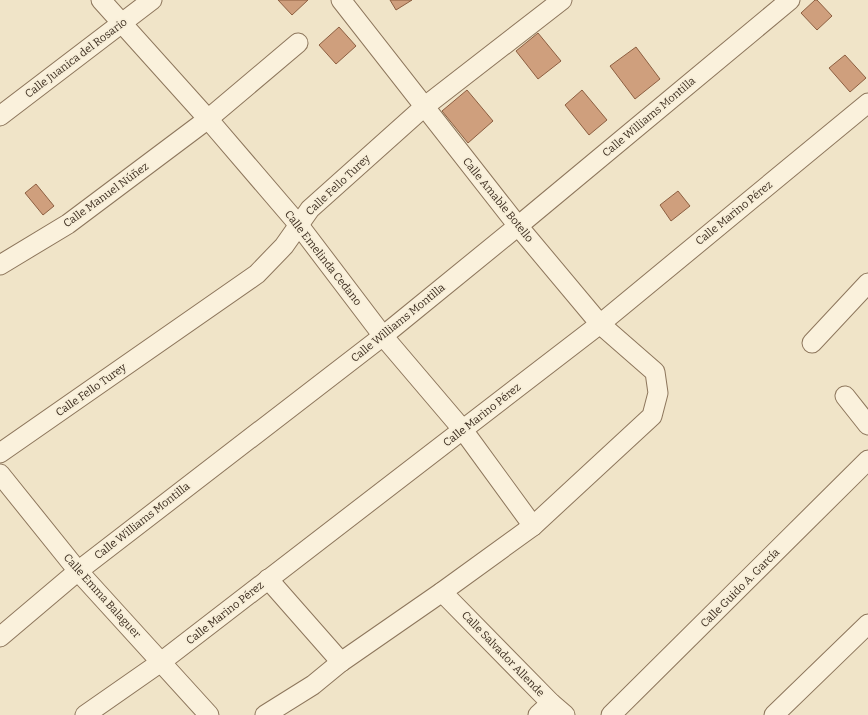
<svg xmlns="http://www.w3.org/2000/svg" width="868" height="715" viewBox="0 0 868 715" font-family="Bitter,serif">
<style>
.building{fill:#cf9f7d;stroke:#8d5f41}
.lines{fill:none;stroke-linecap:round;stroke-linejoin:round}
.minor-casing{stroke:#8d765c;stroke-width:21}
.minor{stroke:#faf1dc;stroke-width:19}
.labels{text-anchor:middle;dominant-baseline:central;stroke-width:3.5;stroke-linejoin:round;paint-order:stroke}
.street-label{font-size:11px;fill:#3d2e20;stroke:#f7eed8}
</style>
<rect width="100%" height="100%" fill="#f0e4c8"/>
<g class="building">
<path d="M278,0H308L292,15Z"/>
<path d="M390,0H412L396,10Z"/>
<path d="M815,0H817L832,16L817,30L801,13Z"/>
<path d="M339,27L356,46L336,64L319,45Z"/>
<path d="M538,33L561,61L538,79L516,51Z"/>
<path d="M636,47L660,79L635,99L610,66Z"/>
<path d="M845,55L866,78L850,92L829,68Z"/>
<path d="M467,90L493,121L468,143L442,111Z"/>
<path d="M582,90L607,120L589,135L565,105Z"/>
<path d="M36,184L54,206L43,215L25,193Z"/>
<path d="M678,191L690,206L671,221L660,205Z"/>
</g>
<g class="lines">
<g class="minor-casing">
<g id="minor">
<path d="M101,0L208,119L298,224L383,336L463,430L533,526"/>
<path d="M0,116L152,0"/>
<path d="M0,265L68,224L208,119L298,43"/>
<path d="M812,343L868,283"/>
<path d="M845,396L868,425"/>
<path d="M0,453L257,274L284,246L310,209L424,107L562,0"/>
<path d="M0,474L78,571L209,715"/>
<path d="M268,579L341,662"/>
<path d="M442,592L551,703L565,715"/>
<path d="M0,637L78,571L383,336L518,226L790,0"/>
<path d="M85,715L161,662L600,324L868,103"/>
<path d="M265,715L313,685L341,662L442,592L533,526L652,416L658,393L655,372L600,324L518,226L341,0"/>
<path d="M538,715L551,703"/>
<path d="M611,715L868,460"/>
<path d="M774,715L868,624"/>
</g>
</g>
<use href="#minor" class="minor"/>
</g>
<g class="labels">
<g class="street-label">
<text transform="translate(76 58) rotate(-37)">Calle Juanica del Rosario</text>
<text transform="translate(649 117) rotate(-40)">Calle Williams Montilla</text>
<text transform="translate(338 185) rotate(-43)">Calle Fello Turey</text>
<text transform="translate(106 195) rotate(-36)">Calle Manuel Núñez</text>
<text transform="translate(498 200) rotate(51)">Calle Amable Botello</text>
<text transform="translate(734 213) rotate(-39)">Calle Marino Pérez</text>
<text transform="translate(323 258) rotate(52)">Calle Emelinda Cedano</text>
<text transform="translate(398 323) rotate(-39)">Calle Williams Montilla</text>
<text transform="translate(91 390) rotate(-35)">Calle Fello Turey</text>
<text transform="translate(482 415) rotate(-38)">Calle Marino Pérez</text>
<text transform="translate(142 521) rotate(-38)">Calle Williams Montilla</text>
<text transform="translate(740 588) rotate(-45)">Calle Guido A. García</text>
<text transform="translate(102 596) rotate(48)">Calle Emma Balaguer</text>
<text transform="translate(225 613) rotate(-38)">Calle Marino Pérez</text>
<text transform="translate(503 654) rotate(46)">Calle Salvador Allende</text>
</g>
</g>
</svg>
